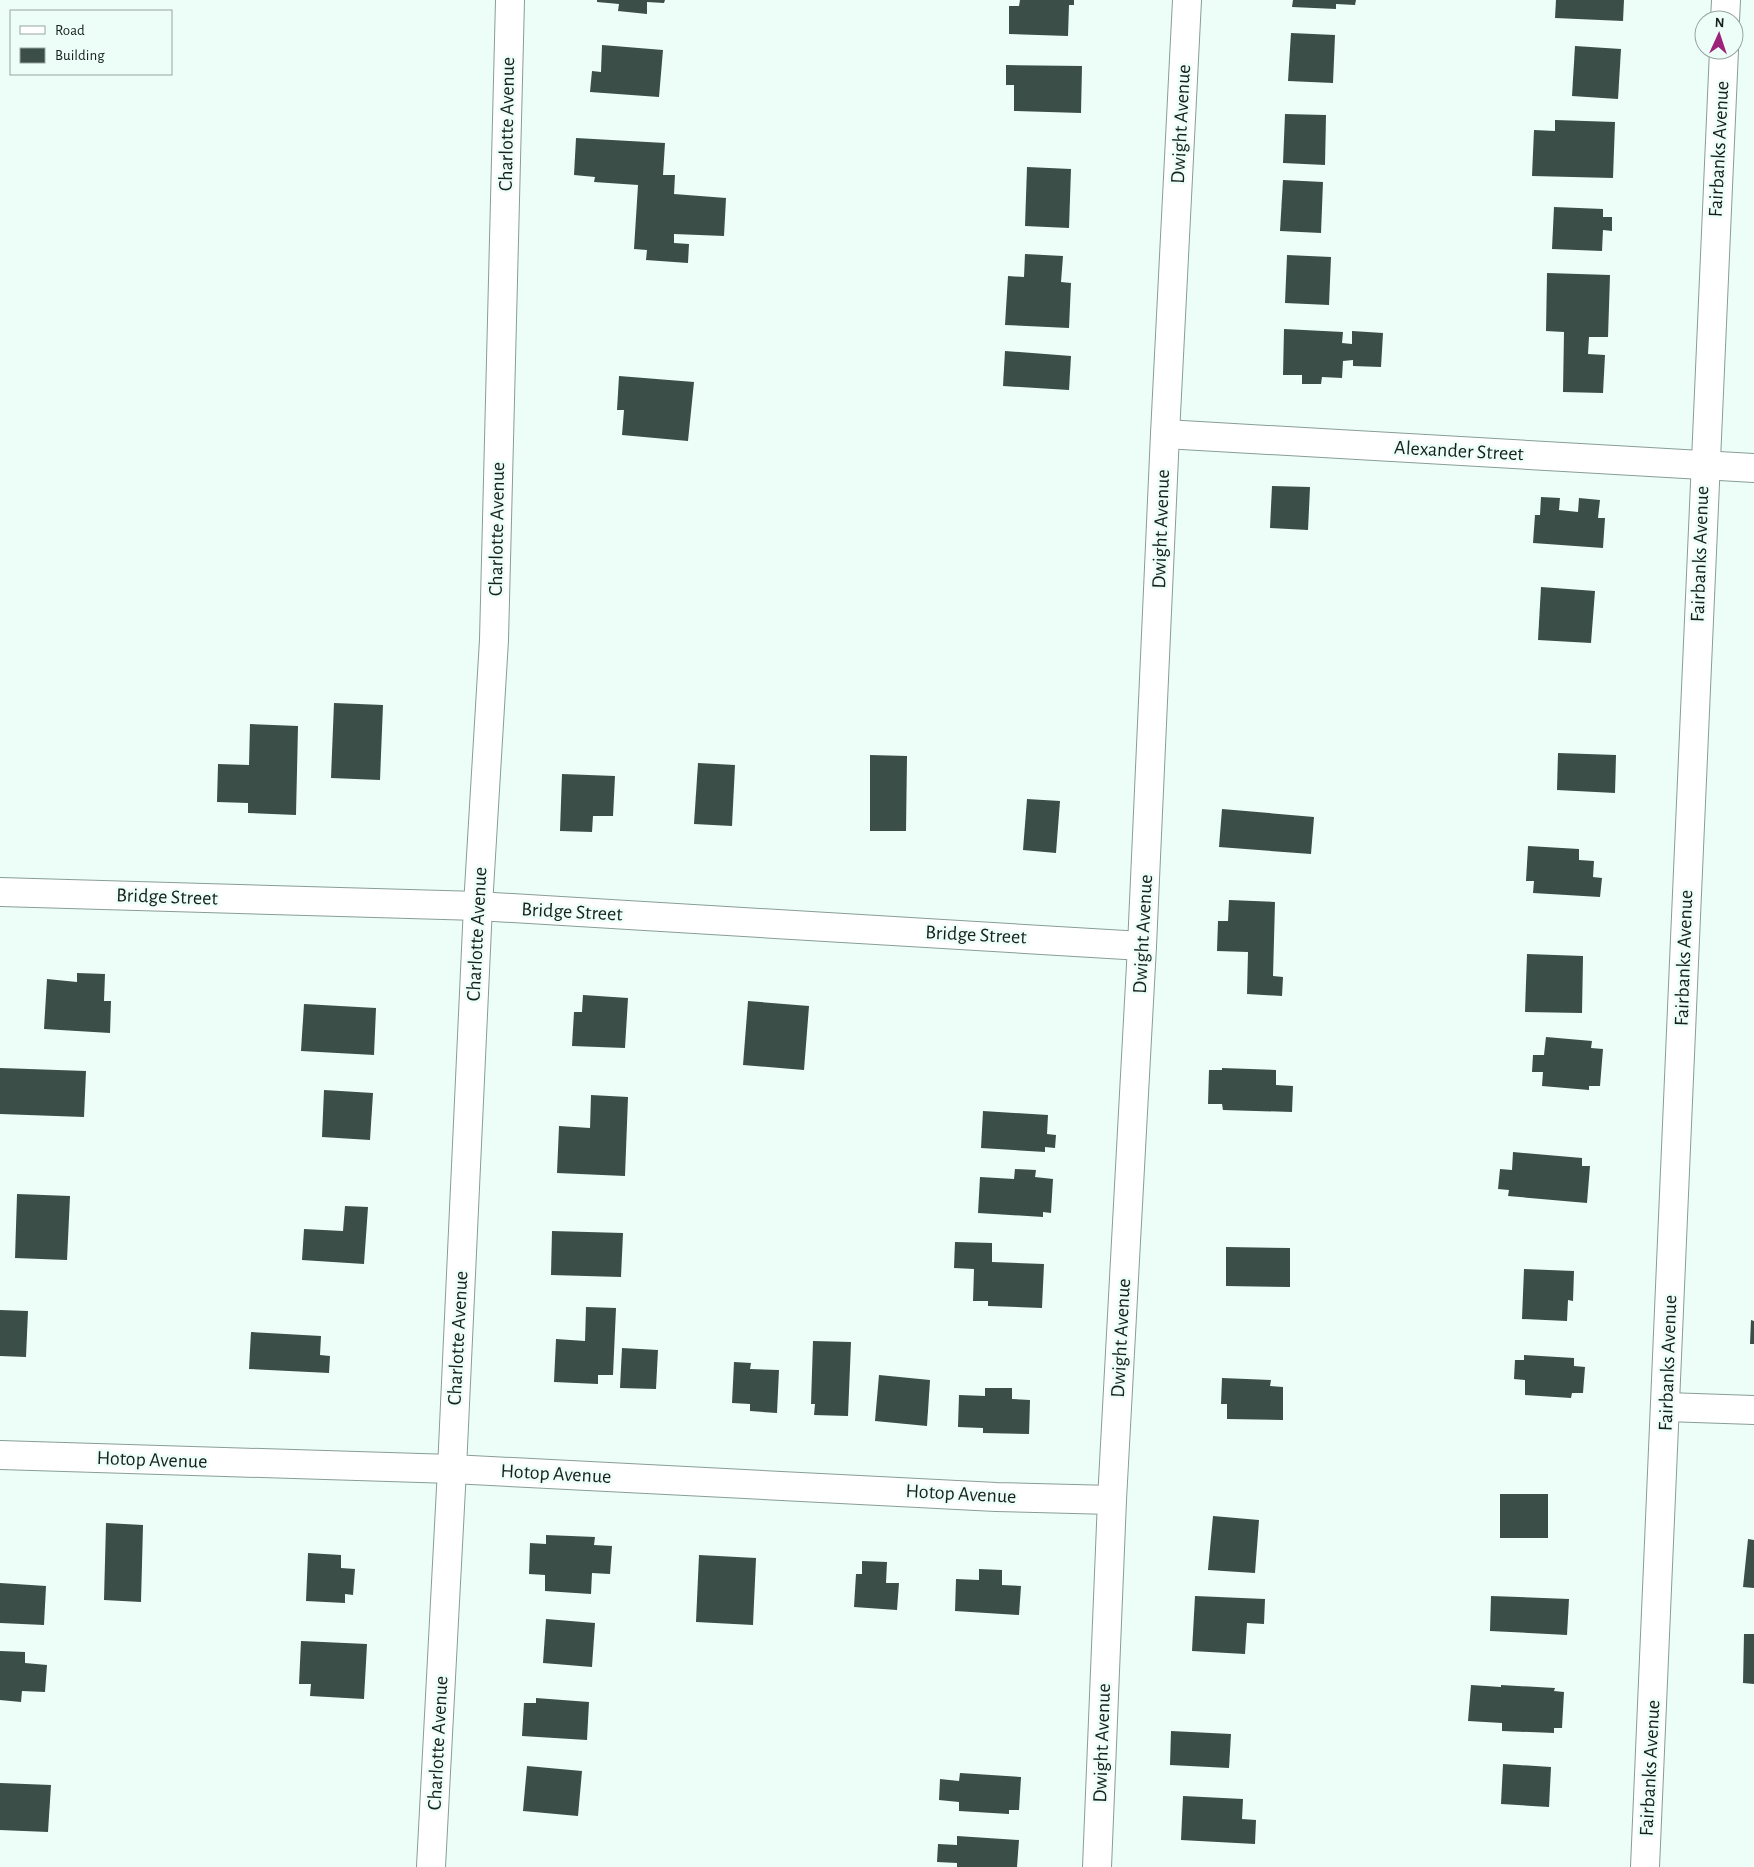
<svg xmlns="http://www.w3.org/2000/svg" width="1754" height="1867" viewBox="0 0 1754 1867" font-family="'Alegreya Sans',sans-serif">
<style>
.building{fill:#3b4e48}
.lines{fill:none;stroke-linecap:round;stroke-linejoin:round}
.minor-casing{stroke:#889d95;stroke-width:30}
.minor{stroke:#fff;stroke-width:28}
.labels{text-anchor:middle;dominant-baseline:central;stroke-width:5;stroke-linejoin:round;paint-order:stroke}
.street-label{font-size:20px;fill:#17201d;stroke:#ecfef7}
</style>
<rect width="100%" height="100%" fill="#ecfef7"/>
<g class="building">
<path d="M597,0H665L664,3L647,2V14L618,11L619,4L597,2Z"/>
<path d="M1020,0H1074V5H1069L1068,36L1009,34V6H1019Z"/>
<path d="M1293,0H1356L1355,5L1336,4V9L1292,7Z"/>
<path d="M1556,0H1624L1623,21L1555,18Z"/>
<path d="M1291,33L1335,35L1333,83L1288,81Z"/>
<path d="M602,45L663,50L659,97L590,92L592,71L601,72Z"/>
<path d="M1575,46L1621,49L1618,99L1572,96Z"/>
<path d="M1006,65L1082,66L1081,113L1014,111V85H1006Z"/>
<path d="M1285,114L1326,115L1325,165L1283,163Z"/>
<path d="M1555,120L1615,122L1613,178L1532,176L1534,130L1555,131Z"/>
<path d="M576,138L665,143L663,175H675L674,194L726,198L724,236L674,234V243L689,244L688,263L646,260L647,250L634,249L638,185L594,182L595,177L574,175Z"/>
<path d="M1027,167L1071,169L1069,228L1025,226Z"/>
<path d="M1283,180L1323,182L1321,233L1280,231Z"/>
<path d="M1554,207L1603,209V217H1612V231L1603,230L1602,251L1552,249Z"/>
<path d="M1025,254L1063,256L1061,282L1071,283L1069,328L1005,325L1008,276L1024,277Z"/>
<path d="M1287,255L1331,257L1329,305L1285,303Z"/>
<path d="M1547,273L1610,275L1608,337H1589L1588,354L1605,355L1603,393L1563,392L1564,332L1546,331Z"/>
<path d="M1284,329L1343,332L1342,343L1352,344V331L1383,333L1381,367L1353,366V360L1343,361L1342,378L1322,377L1321,384H1302V375H1283Z"/>
<path d="M1005,351L1071,356L1069,390L1003,386Z"/>
<path d="M619,376L694,382L688,441L622,435L624,410H617Z"/>
<path d="M1272,486L1310,487L1308,530L1270,528Z"/>
<path d="M1541,497L1560,498L1559,510L1578,512L1579,498L1600,500L1598,518H1605L1603,548L1533,543L1535,515H1540Z"/>
<path d="M1541,587L1595,591L1591,643L1538,640Z"/>
<path d="M334,703L383,705L380,780L331,778Z"/>
<path d="M250,724L298,726L296,815L248,813V803L217,802L218,764L249,765Z"/>
<path d="M1558,753L1616,755L1615,793L1557,790Z"/>
<path d="M870,755L907,756L906,831H870Z"/>
<path d="M698,763L735,765L732,826L694,824Z"/>
<path d="M562,774L615,776L613,816H593L592,832L560,831Z"/>
<path d="M1027,799L1060,801L1056,853L1023,850Z"/>
<path d="M1222,809L1314,817L1311,854L1219,847Z"/>
<path d="M1528,846L1579,849V860L1594,861L1593,877L1602,878L1600,897L1533,893L1534,881H1526Z"/>
<path d="M1229,900L1275,902L1273,976L1283,977L1282,996L1247,994L1248,952L1217,951L1218,921H1228Z"/>
<path d="M1527,954L1583,956L1582,1013L1525,1012Z"/>
<path d="M77,973L105,974L104,1001H111L110,1033L44,1029L47,979L77,982Z"/>
<path d="M583,995L628,998L625,1048L572,1046L574,1012H582Z"/>
<path d="M748,1001L809,1006L804,1070L743,1065Z"/>
<path d="M304,1004L376,1008L374,1055L301,1051Z"/>
<path d="M1546,1037L1592,1041L1591,1048L1603,1049L1600,1086H1589V1090L1542,1086L1543,1072H1532L1533,1055H1544Z"/>
<path d="M0,1068L86,1071L84,1117L0,1114Z"/>
<path d="M1222,1068L1276,1070V1085L1293,1086L1292,1112L1223,1110L1222,1104H1208L1209,1070H1222Z"/>
<path d="M324,1090L373,1093L370,1140L322,1137Z"/>
<path d="M591,1095L628,1097L625,1176L557,1173L559,1126L590,1128Z"/>
<path d="M983,1111L1048,1115L1047,1134L1056,1135L1055,1148L1045,1147V1152L981,1148Z"/>
<path d="M1513,1152L1582,1158V1166H1590L1587,1203L1508,1196L1509,1190L1498,1189L1500,1169L1512,1170Z"/>
<path d="M1015,1169L1036,1170L1035,1177L1053,1179L1051,1213L1043,1212V1217L978,1213L980,1177L1014,1179Z"/>
<path d="M17,1194L70,1196L67,1260L15,1258Z"/>
<path d="M345,1206L368,1207L364,1264L302,1260L304,1229L343,1231Z"/>
<path d="M552,1231L623,1233L621,1277L551,1275Z"/>
<path d="M955,1242L992,1243V1262L1044,1264L1042,1308L988,1306V1301H973L974,1269L954,1268Z"/>
<path d="M1226,1247L1290,1248V1287L1226,1286Z"/>
<path d="M1524,1269L1574,1271L1573,1301L1568,1300L1567,1321L1522,1319Z"/>
<path d="M586,1307L616,1308L613,1375H598V1384L554,1382L556,1339L585,1341Z"/>
<path d="M0,1310L28,1311L26,1357L0,1356Z"/>
<path d="M1751,1320L1754,1321V1344H1750Z"/>
<path d="M251,1332L321,1336L320,1355L330,1356L329,1373L249,1369Z"/>
<path d="M813,1341L851,1342L848,1416L814,1415L815,1404H811Z"/>
<path d="M622,1348L658,1350L656,1389L620,1388Z"/>
<path d="M1524,1355L1574,1358V1366L1585,1367L1583,1393H1572L1571,1398L1525,1395V1380L1514,1379L1515,1360H1524Z"/>
<path d="M734,1362L751,1363L750,1369L779,1370L777,1413L750,1411V1404L732,1403Z"/>
<path d="M879,1375L930,1380L927,1426L875,1421Z"/>
<path d="M1222,1378L1271,1380L1270,1386L1283,1387V1420L1227,1419V1404H1221Z"/>
<path d="M985,1388H1012V1399L1030,1400L1029,1434L983,1433V1428L958,1427L959,1395L985,1396Z"/>
<rect x="1500" y="1494" width="48" height="44"/>
<path d="M1213,1516L1259,1520L1255,1573L1208,1570Z"/>
<path d="M106,1523L143,1525L141,1602L104,1600Z"/>
<path d="M546,1535L595,1537L594,1545L612,1546L610,1574L592,1573L591,1594L545,1591V1575L529,1574L530,1543L546,1544Z"/>
<path d="M1748,1539L1754,1540V1588L1743,1587Z"/>
<path d="M308,1553L341,1555V1568L355,1569L353,1595L345,1594V1603L306,1601Z"/>
<path d="M699,1555L756,1558L753,1625L696,1622Z"/>
<path d="M862,1561L887,1562L886,1583H899L897,1610L854,1607L856,1574H862Z"/>
<path d="M979,1569L1002,1570V1585L1021,1586L1019,1615L955,1611L956,1579L979,1580Z"/>
<path d="M0,1583L46,1586L44,1625L0,1623Z"/>
<path d="M1195,1596L1265,1599L1264,1624L1247,1623L1245,1654L1192,1651Z"/>
<path d="M1491,1596L1569,1599L1567,1635L1490,1631Z"/>
<path d="M546,1619L595,1623L592,1667L543,1663Z"/>
<path d="M1744,1634H1754V1684L1743,1683Z"/>
<path d="M301,1641L367,1644L364,1699L310,1696L311,1684H299Z"/>
<path d="M0,1651L25,1652V1663L47,1665L45,1692L22,1691L21,1702L0,1700Z"/>
<path d="M1471,1685L1501,1687V1685L1555,1688L1554,1691L1564,1692L1562,1728H1554V1733L1502,1731V1723L1468,1721Z"/>
<path d="M536,1698L589,1702L587,1740L522,1736L524,1703H536Z"/>
<path d="M1171,1731L1231,1734L1229,1768L1170,1765Z"/>
<path d="M1503,1764L1551,1767L1549,1807L1501,1804Z"/>
<path d="M527,1766L582,1771L578,1816L523,1811Z"/>
<path d="M960,1773L1021,1777L1019,1810H1009V1814L959,1811V1802L939,1800L940,1779L959,1781Z"/>
<path d="M0,1783L51,1785L48,1832L0,1830Z"/>
<path d="M1183,1796L1243,1799L1242,1819L1256,1820L1255,1844L1181,1840Z"/>
<path d="M957,1836L1019,1840L1017,1867H957V1863L937,1862L938,1844L957,1845Z"/>
</g>
<g class="lines">
<g class="minor-casing">
<g id="minor">
<path d="M1725,20L1726,0"/>
<path d="M1165,434L1754,468"/>
<path d="M0,892L478,906L1142,946"/>
<path d="M1666,1407L1754,1410"/>
<path d="M0,1455L452,1469L996,1497L1112,1500"/>
<path d="M431,1867L452,1469L478,906L494,640L510,0"/>
<path d="M1097,1867L1112,1500L1142,946L1165,434L1187,0"/>
<path d="M1645,1867C1673,1261 1695,656 1724,50"/>
</g>
</g>
<use href="#minor" class="minor"/>
</g>
<g class="labels">
<g class="street-label">
<text transform="translate(507 124) rotate(-89)">Charlotte Avenue</text>
<text transform="translate(1181 124) rotate(-87)">Dwight Avenue</text>
<text transform="translate(1719 149) rotate(-87)">Fairbanks Avenue</text>
<text transform="translate(1459 451) rotate(3)">Alexander Street</text>
<text transform="translate(497 529) rotate(-89)">Charlotte Avenue</text>
<text transform="translate(1161 529) rotate(-88)">Dwight Avenue</text>
<text transform="translate(1700 554) rotate(-88)">Fairbanks Avenue</text>
<text transform="translate(167 897) rotate(2)">Bridge Street</text>
<text transform="translate(572 912) rotate(3)">Bridge Street</text>
<text transform="translate(477 934) rotate(-87)">Charlotte Avenue</text>
<text transform="translate(1143 934) rotate(-87)">Dwight Avenue</text>
<text transform="translate(976 935) rotate(3)">Bridge Street</text>
<text transform="translate(1684 958) rotate(-88)">Fairbanks Avenue</text>
<text transform="translate(458 1338) rotate(-87)">Charlotte Avenue</text>
<text transform="translate(1121 1338) rotate(-87)">Dwight Avenue</text>
<text transform="translate(1668 1363) rotate(-88)">Fairbanks Avenue</text>
<text transform="translate(152 1460) rotate(2)">Hotop Avenue</text>
<text transform="translate(556 1474) rotate(3)">Hotop Avenue</text>
<text transform="translate(961 1494) rotate(3)">Hotop Avenue</text>
<text transform="translate(438 1743) rotate(-87)">Charlotte Avenue</text>
<text transform="translate(1102 1743) rotate(-88)">Dwight Avenue</text>
<text transform="translate(1650 1768) rotate(-87)">Fairbanks Avenue</text>
</g>
</g>
<rect x="10" y="10" width="162" height="65" fill="#ecfef7" stroke="#97a5a0"/>
<rect x="20" y="26" width="25" height="8" fill="#ffffff" stroke="#97a5a0"/>
<text x="55" y="35" font-size="15" fill="#17201d">Road</text>
<rect x="20" y="48" width="25" height="15" fill="#3b4e48" stroke="#97a5a0"/>
<text x="55" y="60" font-size="15" fill="#17201d">Building</text>
<g transform="translate(1719 35) rotate(3)"><circle r="24" fill="#ecfef7" stroke="#97a5a0"/>
<path d="M0-4L9 19L0 12L-9 19Z" fill="#9d2279"/>
<text y="-8" font-size="14" font-weight="bold" text-anchor="middle" fill="#17201d">N</text>
</g>
</svg>
